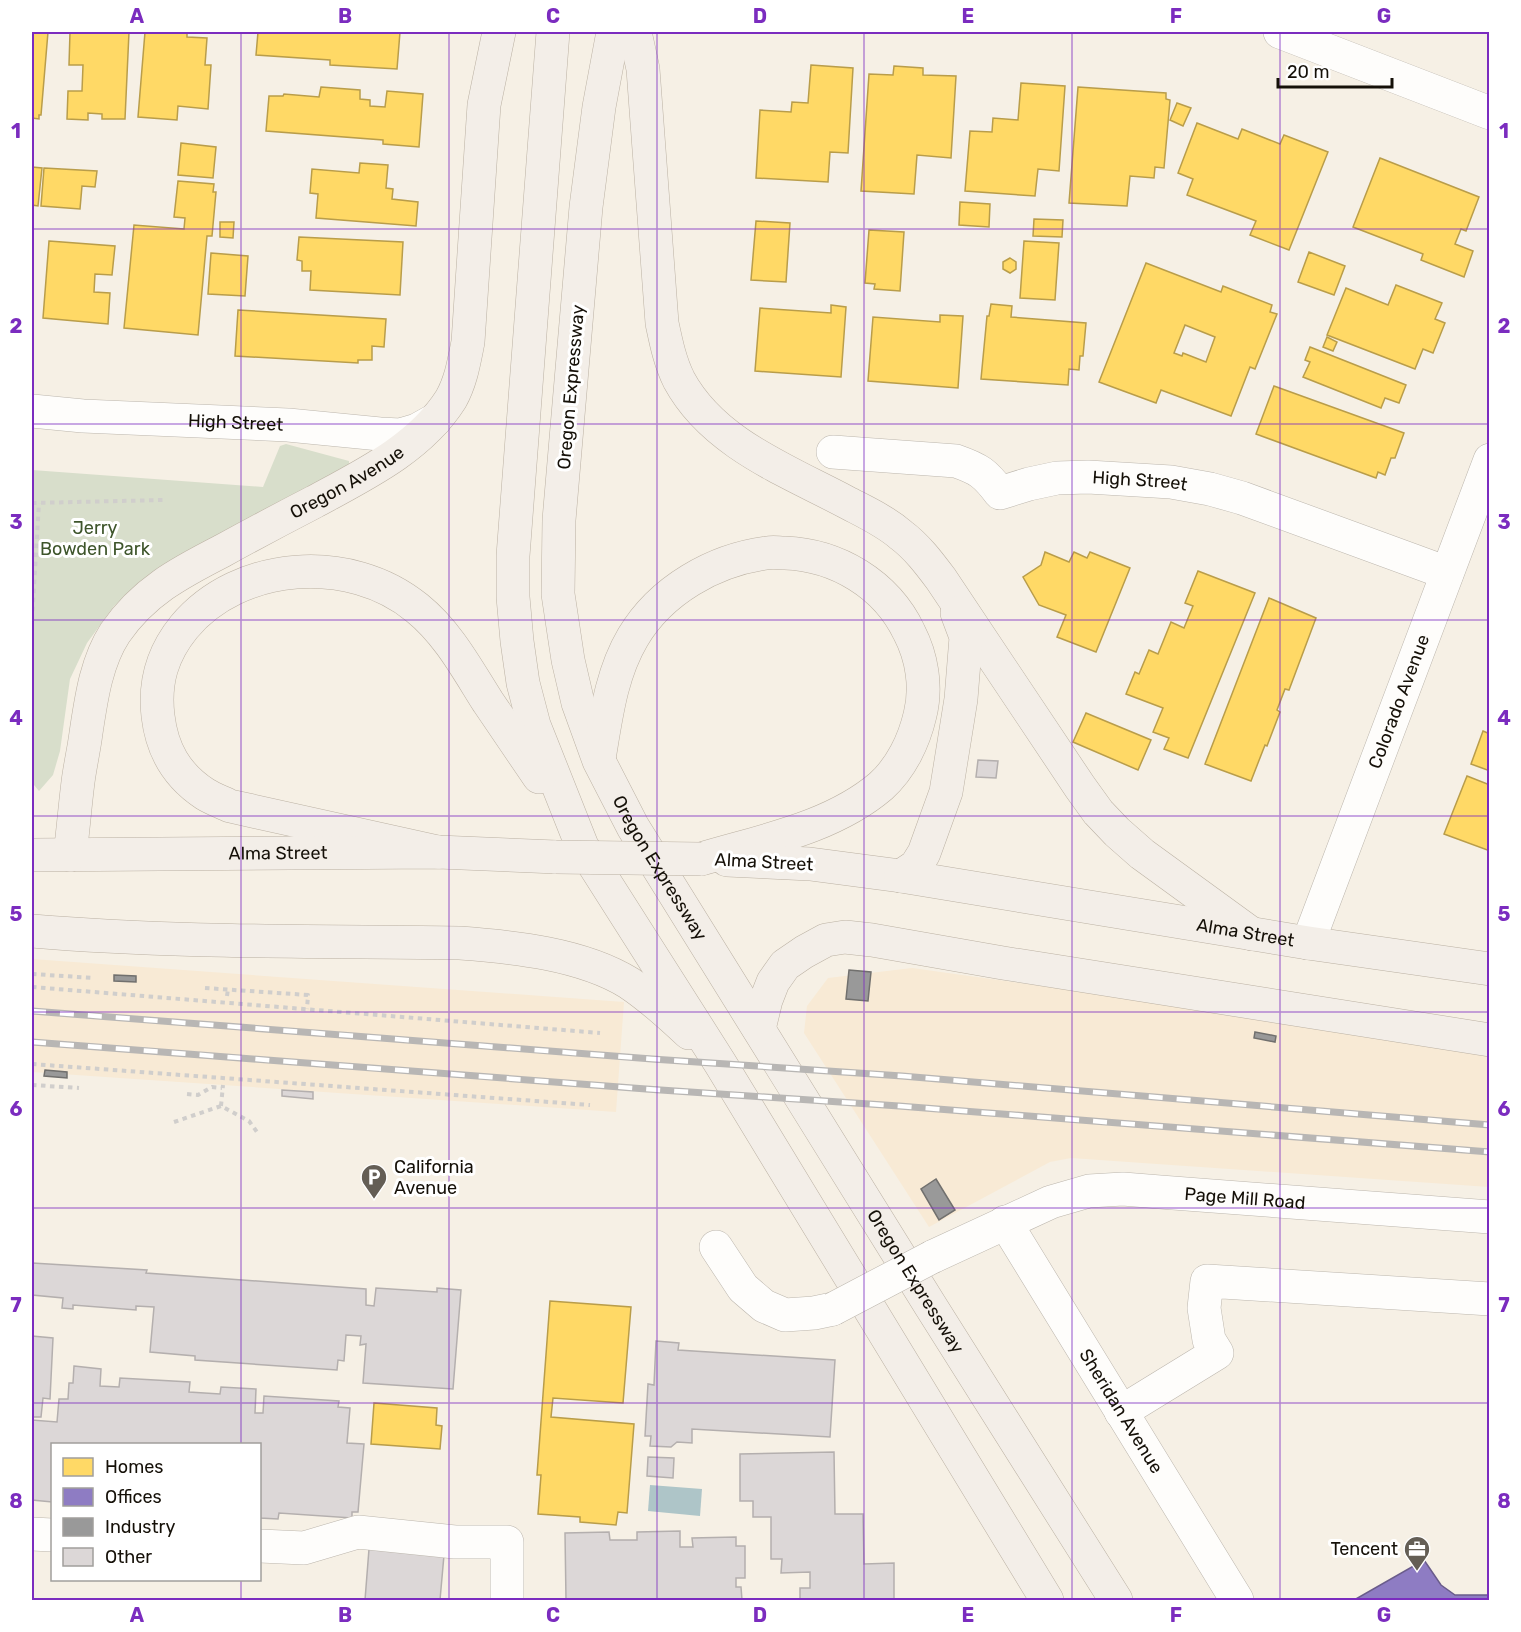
<svg xmlns="http://www.w3.org/2000/svg" width="1521" height="1632" viewBox="0 0 1521 1632" font-family="Rubik,sans-serif">
<style>
.built{fill:#f8ead5}
.green{fill:#d8decb}
.water{fill:#aec5c8}
.homes{fill:#ffd966;stroke:#b99d4a;stroke-width:1.5;fill-rule:evenodd}
.offices{fill:#8e7cc3;stroke:#6a5c8b;stroke-width:1.5}
.industry{fill:#999;stroke:#71706e;stroke-width:1.5}
.building{fill:#dcd7d7;stroke:#b4afae;stroke-width:1.5}
.lines{fill:none;stroke-linecap:round;stroke-linejoin:round}
.minor-casing{stroke:#bcb6ad;stroke-width:34}
.major-casing{stroke:#bbb1a3;stroke-width:34}
.path{stroke:#d0cecc;stroke-width:4;stroke-dasharray:4.5 4.5;stroke-linecap:butt}
.minor{stroke:#fefdfb;stroke-width:33}
.major{stroke:#f3eee8;stroke-width:33}
.rail-casing{stroke:#b8b6b4;stroke-width:7}
.rail{stroke:#fff;stroke-width:4.5;stroke-dasharray:14;stroke-linecap:butt}
.minor-bridge-casing{stroke:#bcb6ad;stroke-width:34;stroke-linecap:butt}
.major-bridge-casing{stroke:#bbb1a3;stroke-width:34;stroke-linecap:butt}
.minor-bridge{stroke:#fefdfb;stroke-width:33}
.major-bridge{stroke:#f3eee8;stroke-width:33}
.grid{fill:none;stroke:#7b2cbf;stroke-width:1.5;stroke-opacity:0.55}
.labels{text-anchor:middle;dominant-baseline:central;stroke-width:6;stroke-linejoin:round;paint-order:stroke}
.street-label{font-size:18px;fill:#151008;stroke:#fff}
.park-label{font-size:18px;fill:#3e552b;stroke:#fff}
.poi-label{font-size:18px;fill:#151008;stroke:#fff;text-anchor:start}
.neatline{fill:none;stroke:#7b2cbf;stroke-width:2}
.grid-label{font-size:20px;text-anchor:middle;font-weight:bold;fill:#7b2cbf}
</style>
<rect width="100%" height="100%" fill="#f6f0e5"/>
<g class="built">
<path d="M32,959L624,1002L616,1112L32,1072Z"/>
<path d="M912,968L1489,1048V1187L1071,1158L1050,1162L929,1227L804,1033L807,1006L828,978Z"/>
</g>
<path class="green" d="M286,444L349,461V464L145,579L114,606L87,643L70,679L60,751L53,775L39,791L34,785L32,786V470L263,487L280,446Z"/>
<path class="water" d="M650,1485L702,1489L700,1516L648,1511Z"/>
<g class="homes">
<path d="M32,32H48L41,115H39V119L32,118Z"/>
<path d="M70,32H129L125,119H102V114L88,113V120L67,119L68,91H82L83,65H69Z"/>
<path d="M145,32H187V37L207,38L205,65H211L208,109L178,106L177,120L138,117Z"/>
<path d="M258,32H400L397,69L330,65V60L256,55Z"/>
<path d="M811,65L853,68L848,153L830,152L828,182L756,178L760,110L791,112L792,102L808,103Z"/>
<path d="M894,66L923,68V75L956,76L951,158L917,155L914,194L861,191L869,74L893,75Z"/>
<path d="M1021,83L1065,86L1059,171L1038,169L1035,196L965,191L970,131L992,132L993,118L1018,120Z"/>
<path d="M321,87L360,90V99L370,100V106L385,107L387,91L423,94L419,147L383,144V140L266,131L269,96H283L284,94L319,97Z"/>
<path d="M1078,87L1166,93V99L1170,100L1164,168L1155,167L1154,178L1130,176L1127,206L1069,203Z"/>
<path d="M1177,103L1191,108L1183,126L1170,120Z"/>
<path d="M1197,123L1238,139L1242,129L1280,144L1284,135L1328,152L1289,250L1250,235L1256,221L1187,195L1193,179L1178,173Z"/>
<path d="M181,143L216,147L213,178L178,175Z"/>
<path d="M1380,158L1479,197L1466,231L1461,229L1455,244L1473,251L1464,277L1421,260L1423,254L1353,227Z"/>
<path d="M360,163L388,165L386,188L393,189L392,199L418,202L416,226L316,218L318,194L310,193L312,169L359,173Z"/>
<path d="M32,167L42,168L38,206L32,205Z"/>
<path d="M44,168L97,171L95,187L82,186L80,209L41,206Z"/>
<path d="M178,181L214,184L213,192H216L212,236H207L198,335L124,328L134,225L184,229L185,218L174,217Z"/>
<path d="M960,202L990,204L989,227L959,225Z"/>
<path d="M1034,219L1063,220L1062,237L1033,236Z"/>
<path d="M756,221L790,223L786,282L751,280Z"/>
<path d="M220,222H234L233,238L220,237Z"/>
<path d="M869,230L904,232L900,291L874,289L875,284L865,283Z"/>
<path d="M299,237L403,242L400,295L310,290L311,271H302V261L297,260Z"/>
<path d="M49,241L115,246L112,275L95,274L94,292L110,293L108,324L43,318Z"/>
<path d="M1024,241L1059,243L1055,300L1020,298Z"/>
<path d="M1309,252L1345,266L1334,295L1298,282Z"/>
<path d="M211,253L248,256L245,296L208,294Z"/>
<path d="M1010,258L1016,262V269L1010,273L1003,269V262Z"/>
<path d="M1146,263L1221,292L1223,286L1272,305L1270,312L1277,314L1255,369L1250,367L1231,416L1161,390L1156,403L1099,382ZM1185,325L1215,337L1206,362L1183,353L1182,356L1174,353Z"/>
<path d="M1396,285L1442,303L1435,319L1445,323L1433,353L1423,349L1415,369L1327,335L1346,288L1388,305Z"/>
<path d="M991,304L1012,306L1011,317L1086,323L1083,356H1080L1079,370L1069,369L1068,385L981,379L987,316H989Z"/>
<path d="M831,305L846,307L841,377L755,371L760,308L831,313Z"/>
<path d="M238,310L386,319L384,347L372,346V360H358V363L235,356Z"/>
<path d="M940,315L963,316L958,388L868,381L873,317L940,322Z"/>
<path d="M1327,337L1337,342L1333,351L1323,347Z"/>
<path d="M1310,347L1406,385L1399,403L1385,398L1381,408L1303,377L1310,362L1305,360Z"/>
<path d="M1274,386L1404,433L1395,458H1391L1385,475L1378,472L1376,478L1256,434Z"/>
<path d="M1045,552L1069,562L1074,552L1087,558L1090,552L1130,568L1096,652L1057,637L1066,615L1039,605L1023,577L1041,565Z"/>
<path d="M1198,571L1255,593L1188,758L1164,749L1169,738L1153,732L1163,708L1126,694L1135,672L1139,674L1149,650L1158,654L1171,622L1184,628L1193,606L1185,603Z"/>
<path d="M1269,598L1316,618L1289,690L1285,689L1277,710L1280,712L1267,746L1265,745L1251,781L1205,764Z"/>
<path d="M1086,713L1151,740L1138,770L1073,742Z"/>
<path d="M1483,731L1490,734V771L1471,764Z"/>
<path d="M1467,776L1490,785V851L1444,834Z"/>
<path d="M550,1301L631,1307L623,1403L553,1398L551,1417L634,1424L627,1513L618,1512L616,1525L580,1522V1517L538,1514L541,1475H537Z"/>
<path d="M374,1403L437,1408L436,1425L442,1426L440,1449L371,1444Z"/>
</g>
<path class="offices" d="M1424,1560L1441,1585L1455,1595H1490V1600H1354Z"/>
<g class="industry">
<path d="M849,970L871,972L868,1001L846,999Z"/>
<path d="M114,975L136,976V982L114,981Z"/>
<path d="M1255,1032L1276,1036L1275,1042L1254,1038Z"/>
<path d="M45,1070L67,1072V1078L44,1076Z"/>
<path d="M936,1179L955,1210L939,1220L921,1189Z"/>
</g>
<g class="building">
<path d="M978,760L998,761L996,778L976,777Z"/>
<path d="M282,1090L313,1092V1099L282,1096Z"/>
<path d="M32,1263L147,1270L146,1273L366,1289V1305L374,1306L376,1288L437,1292V1288L461,1290L453,1389L363,1383L366,1344L360,1345L361,1336L346,1335L344,1361L338,1360L337,1370L195,1360V1356L150,1352L154,1307L136,1306V1310L73,1305V1309L62,1308L63,1298L32,1295Z"/>
<path d="M32,1336L53,1338L50,1399L43,1398L41,1417H32Z"/>
<path d="M656,1341L679,1343L678,1350L835,1360L830,1437L692,1429V1443L677,1442L671,1447L650,1446L651,1436H645L648,1384L654,1385Z"/>
<path d="M74,1366L101,1369L100,1386L119,1387L120,1378L190,1382L189,1392L220,1394L221,1387L256,1389L255,1413H263L264,1396L339,1401L338,1407L350,1408L347,1443L364,1444L358,1512H352V1518L279,1513L278,1519L260,1518V1444H52V1502L32,1500V1420L57,1422L59,1399H68L69,1383H73Z"/>
<path d="M834,1452L835,1514H863L864,1564L894,1563V1600H800V1588H810V1572L781,1573L782,1559H771V1517H753V1501H740V1454Z"/>
<path d="M648,1457L674,1458L673,1478L647,1476Z"/>
<path d="M680,1531V1547H693L692,1538L736,1537V1546H745V1578H736V1587H741L742,1600H566L565,1533L609,1532L610,1540H637V1532Z"/>
<path d="M369,1549L444,1555L440,1600H365Z"/>
</g>
<g class="lines">
<g class="minor-casing">
<g id="minor">
<path d="M1280,32L1490,113"/>
<path id="s1" d="M32,411L83,416L288,425L380,434L400,435L417,430L435,420"/>
<path id="s2" d="M833,452L956,461C979,469 985,473 1000,493L1029,484L1057,478L1088,477L1171,482L1210,489L1242,498L1447,573"/>
<path id="s3" d="M1308,943L1490,460"/>
<path id="s4" d="M1005,1222L1237,1600"/>
<path d="M716,1247L743,1288L764,1306L785,1315L814,1313L833,1309"/>
<path id="s5" d="M932,1257L1051,1202L1089,1191L1123,1189L1160,1192L1490,1217"/>
<path d="M1121,1412L1217,1353L1209,1340L1204,1308L1207,1281L1490,1299"/>
<path d="M32,1534L52,1535"/>
<path d="M260,1546L304,1548L358,1532L455,1542H507V1600"/>
</g>
</g>
<g class="major-casing">
<g id="major">
<path d="M553,32L513,556V597L517,641L523,683L534,725L582,846L720,1063L1047,1600"/>
<path id="s6" d="M613,32L599,107L586,207L559,520L558,594L568,660L578,703L599,761L633,827L930,1305L1116,1600"/>
<path d="M635,32L643,69L662,323C666,342 670,362 679,380C713,443 786,470 846,502C865,512 885,521 901,535C917,547 929,563 941,579L1080,787L1098,812L1117,832L1142,854L1252,934"/>
<path d="M599,759C606,717 611,674 633,637C661,590 714,560 767,553C773,552 779,553 785,553C837,555 886,584 909,632C922,657 927,687 920,715C914,741 901,768 881,786C832,828 761,841 701,859"/>
<path d="M438,852L230,806C222,802 213,799 205,794C176,775 162,750 158,716C154,682 162,654 184,627C239,561 350,553 417,608C448,633 467,669 488,702C505,727 522,752 539,777"/>
<path id="s7" d="M32,855L438,852L556,857"/>
<path id="s8" d="M70,855C73,831 75,806 78,782C80,766 84,749 86,733C91,700 96,662 115,633C143,592 179,573 222,551C253,534 283,518 314,502C364,475 420,448 451,399C461,381 464,362 468,342L484,105L499,32"/>
<path id="s9" d="M727,860L810,864L901,876L1308,943L1490,969"/>
<path d="M901,876L916,866L924,853L946,792L961,699L966,637L957,613"/>
<path d="M32,931C174,943 317,941 460,943C514,947 582,954 629,983C650,997 671,1016 689,1033"/>
<path d="M759,1029L766,1000L773,982L785,965L804,952L826,940L845,937L872,940L1003,963L1490,1040"/>
</g>
</g>
<g class="path">
<path d="M32,503L163,500"/>
<path d="M32,620L39,503"/>
<path d="M32,974L94,978"/>
<path d="M32,987L600,1033"/>
<path d="M205,988L308,995L307,1009"/>
<path d="M227,996L228,989"/>
<path d="M32,1064L590,1105"/>
<path d="M32,1085L79,1088"/>
<path d="M187,1094L198,1095L212,1087L222,1088"/>
<path d="M221,1106L223,1085"/>
<path d="M174,1122L221,1106L249,1121L257,1132"/>
</g>
<use href="#minor" class="minor"/>
<use href="#major" class="major"/>
<g class="rail-casing">
<g id="rail">
<path d="M32,1011L652,1059L902,1076L1490,1125"/>
<path d="M32,1042L646,1089L899,1106L1490,1152"/>
</g>
</g>
<use href="#rail" class="rail"/>
<g class="minor-bridge-casing">
<path id="minor-bridge" d="M833,1309L932,1257"/>
</g>
<g class="major-bridge-casing">
<path id="major-bridge" d="M556,857L701,859"/>
</g>
<use href="#minor-bridge" class="minor-bridge"/>
<use href="#major-bridge" class="major-bridge"/>
</g>
<path class="grid" d="M241,32V1444M449,32V1600M657,32V1600M864,32V1600M1072,32V1600M1280,32V1600M32,229H1490M32,424H1490M32,620H1490M32,816H1490M32,1012H1490M32,1208H1490M32,1403H1490M241,1580V1600"/>
<defs>
<g id="parking-pin" transform="scale(1.35)"><path d="M0 17L-7.5 6A9.5 9.5 0 1 1 7.5 6Z" fill="#645e55" stroke="#fff"/><path d="M-3.5-5.5H1a3.5 3.5 0 0 1 0 7H-1V5.5H-3.5ZM-1-3.4V-.6H.8a1.4 1.4 0 0 0 0-2.8Z" fill="#fff"/></g>
<g id="office-pin" transform="scale(1.35)"><path d="M0 17L-7.5 6A9.5 9.5 0 1 1 7.5 6Z" fill="#645e55" stroke="#fff"/><path d="M-6-3h4V-5.5h4V-3h4V5H-6ZM-1-4.5V-3h2v-1.5ZM-6 0V1H6V0Z" fill="#fff"/></g>
</defs>
<g fill-rule="evenodd">
<use href="#parking-pin" x="374" y="1177"/>
<use href="#office-pin" x="1417" y="1549"/>
</g>
<g class="labels">
<g class="street-label">
<text transform="translate(571 387) rotate(-85)">Oregon Expressway</text>
<text stroke="none"><textPath href="#s1" startOffset="204">High Street</textPath></text>
<text stroke="none"><textPath href="#s8" startOffset="507">Oregon Avenue</textPath></text>
<text stroke="none"><textPath href="#s2" startOffset="321">High Street</textPath></text>
<text stroke="none"><textPath href="#s3" startOffset="258">Colorado Avenue</textPath></text>
<text stroke="none"><textPath href="#s7" startOffset="246">Alma Street</textPath></text>
<text transform="translate(764 862) rotate(3)">Alma Street</text>
<text stroke="none"><textPath href="#s6" startOffset="861">Oregon Expressway</textPath></text>
<text stroke="none"><textPath href="#s9" startOffset="524">Alma Street</textPath></text>
<text stroke="none"><textPath href="#s5" startOffset="327">Page Mill Road</textPath></text>
<text stroke="none"><textPath href="#s6" startOffset="1347">Oregon Expressway</textPath></text>
<text stroke="none"><textPath href="#s4" startOffset="222">Sheridan Avenue</textPath></text>
</g>
<g class="park-label">
<text x="95" y="528">Jerry<tspan x="95" dy="21">Bowden Park</tspan></text>
</g>
<g class="poi-label">
<text x="394" y="1167">California<tspan x="394" dy="21">Avenue</tspan></text>
<text x="1398" y="1549" text-anchor="end">Tencent</text>
</g>
</g>
<rect width="1521" height="1632" fill="none" stroke="#ffffff" stroke-width="66"/>
<rect x="51" y="1443" width="210" height="138" fill="#ffffff" stroke="#a19f9c" stroke-width="1.5"/>
<rect x="63" y="1458" width="30" height="18" fill="#ffd966" stroke="#a19f9c" stroke-width="1.5"/>
<text x="105" y="1473" font-size="18" fill="#151008">Homes</text>
<rect x="63" y="1488" width="30" height="18" fill="#8e7cc3" stroke="#a19f9c" stroke-width="1.5"/>
<text x="105" y="1503" font-size="18" fill="#151008">Offices</text>
<rect x="63" y="1518" width="30" height="18" fill="#999999" stroke="#a19f9c" stroke-width="1.5"/>
<text x="105" y="1533" font-size="18" fill="#151008">Industry</text>
<rect x="63" y="1548" width="30" height="18" fill="#dcd7d7" stroke="#a19f9c" stroke-width="1.5"/>
<text x="105" y="1563" font-size="18" fill="#151008">Other</text>
<path d="M1278 78v9h114v-9" fill="none" stroke="#151008" stroke-width="3"/>
<text x="1287" y="78" font-size="18" fill="#151008" stroke="#ffffff" stroke-width="4.5" paint-order="stroke">20 m</text>
<rect x="33" y="33" width="1455" height="1566" class="neatline"/>
<g class="grid-label">
<text x="137" y="23">A</text>
<text x="345" y="23">B</text>
<text x="553" y="23">C</text>
<text x="760" y="23">D</text>
<text x="968" y="23">E</text>
<text x="1176" y="23">F</text>
<text x="1384" y="23">G</text>
<text x="16" y="138">1</text>
<text x="1504" y="138">1</text>
<text x="16" y="333">2</text>
<text x="1504" y="333">2</text>
<text x="16" y="529">3</text>
<text x="1504" y="529">3</text>
<text x="16" y="725">4</text>
<text x="1504" y="725">4</text>
<text x="16" y="921">5</text>
<text x="1504" y="921">5</text>
<text x="16" y="1116">6</text>
<text x="1504" y="1116">6</text>
<text x="16" y="1312">7</text>
<text x="1504" y="1312">7</text>
<text x="16" y="1508">8</text>
<text x="1504" y="1508">8</text>
<text x="137" y="1622">A</text>
<text x="345" y="1622">B</text>
<text x="553" y="1622">C</text>
<text x="760" y="1622">D</text>
<text x="968" y="1622">E</text>
<text x="1176" y="1622">F</text>
<text x="1384" y="1622">G</text>
</g>
</svg>
